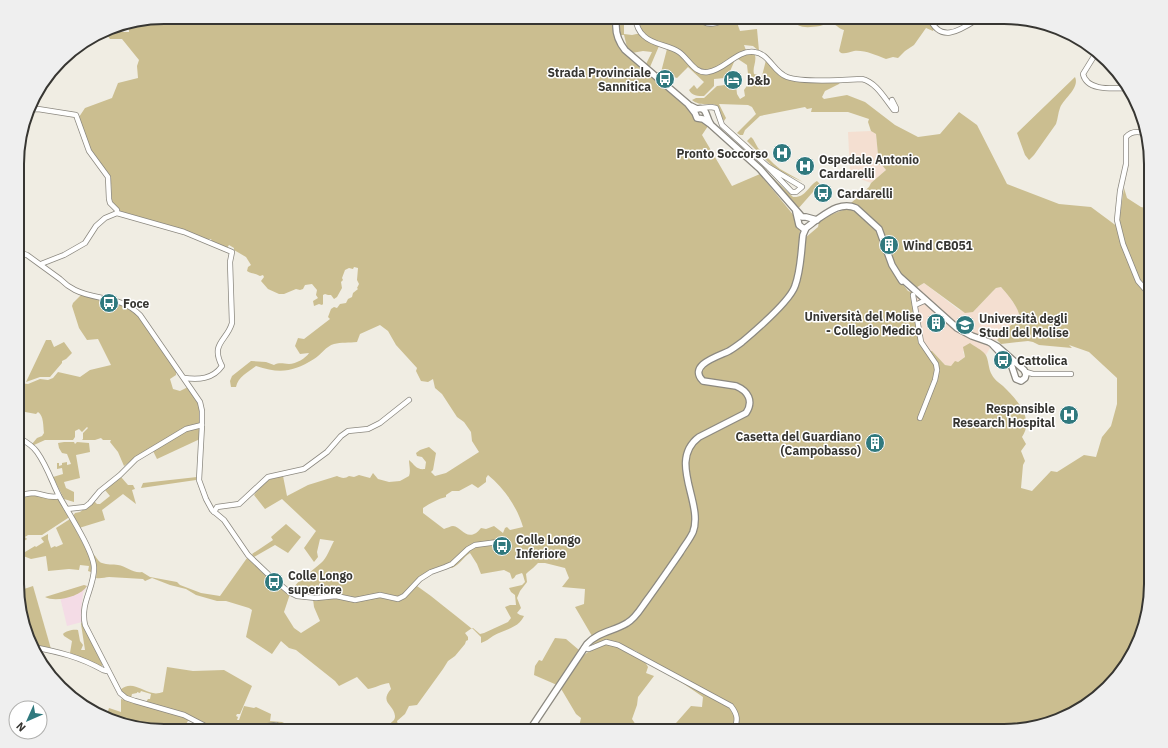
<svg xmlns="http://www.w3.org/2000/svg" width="1168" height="748" viewBox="0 0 1168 748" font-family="'IBM Plex Sans',sans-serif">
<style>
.commercial{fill:#f4dce6}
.education{fill:#f4dfd1}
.green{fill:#cbbe90;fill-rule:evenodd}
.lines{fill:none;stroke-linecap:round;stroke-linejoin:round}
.minor-casing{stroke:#8c8980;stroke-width:6}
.major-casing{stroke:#8c8980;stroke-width:8}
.minor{stroke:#fff;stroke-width:4.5}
.major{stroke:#fff;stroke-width:5.5}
.labels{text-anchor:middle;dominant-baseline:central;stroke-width:3;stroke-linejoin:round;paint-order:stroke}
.poi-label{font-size:12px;font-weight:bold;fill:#373632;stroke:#fff;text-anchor:start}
.rim{fill:none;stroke:#373632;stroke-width:2}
</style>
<rect width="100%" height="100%" fill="#f0ede3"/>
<path class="commercial" d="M84,585L87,586L83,593L81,612L82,622L67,626L59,593Z"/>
<g class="education">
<path d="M871,131L876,134L879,165H882L886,170L871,183L852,176L850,173L848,132Z"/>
<path d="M924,283L959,310L973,312L993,291L996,288L1001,287L1008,295L1017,308L1019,314L1018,321L1011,325L991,346L986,355L970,344L963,352L965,357L951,366L945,365L932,351L925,352L911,292Z"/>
</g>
<g class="green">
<path d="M164,17H611C613,34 616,42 627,55L693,113L694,117L697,120H702L708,126L702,135L732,186L760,174L795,217L800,231L796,271L800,273L805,238L818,227L819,222L830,215L843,210L850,209L857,212L875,228L880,238L893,272L908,291L911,292L919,339L925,351H932L945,365L951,366L955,361L958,362L965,357L963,347L970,343C974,346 982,350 985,354C989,359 988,369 992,375C994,379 999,383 1003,386C1016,399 1035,418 1022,437L1026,444L1021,451L1025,461L1023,465L1021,488L1032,491L1051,471L1057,472L1084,455L1096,457L1102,437L1111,426L1117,404V378L1089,352L1069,345L1072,348L1039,345L1033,342L1028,341L1001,344L997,340L1011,325L1018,321L1017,317L1019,314C1016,304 1008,295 1001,287L996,288L993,291L973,312L965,313L924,283L914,289L903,278L899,273L890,251H892L888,239H886C880,222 865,212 851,203L869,187L871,183L886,170L882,165H879L876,134L871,131L868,122L869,119L848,112H811L812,108L807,109L805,107L760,116L745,130L743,135H740L737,133L756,114L752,107L748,105L719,104L726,118L724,121C721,117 721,110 717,106C711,101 702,108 692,100L696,98H704L717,86L725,85V78L714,79V86L704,96C698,96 692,96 689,90L694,85L697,89L704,82L688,67L677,78L674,77L669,83L660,76L667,49L659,46L650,67L646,64L652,52L643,51L632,53L627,47L624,35H620L619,27L620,17H634V22L624,23V34L632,35L641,33C637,27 636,23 639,17H697C704,33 724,22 735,17L740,31L757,29L759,51L753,46L744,45L747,53H754C758,60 752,67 754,74L762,76L766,60L780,75L792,80L841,81L839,84L825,91L822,97L824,99L847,95L865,102L895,125L918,137L940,134L959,112L977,125L1007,184L1059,204L1091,207L1118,227L1124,188L1127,198L1141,207L1151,209V260L1145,266L1151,271V593L1143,631L1126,666L1077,711L1013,731H664H669L691,706L702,707L703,697L636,651L609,640L590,645L589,644C594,638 601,636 607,633L606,629L592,636L575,607L584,604L585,589L562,587L569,578L565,568L545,563H538L533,568L528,572L526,574L527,582L520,591L517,598L521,608L517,613L520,615L524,616C518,629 504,629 493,636C489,639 486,641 481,643V637L472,628L465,633L468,637V640L466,641L465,644L455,656L448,661L443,669L417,705L409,706L405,714L397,721L398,725L426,727L433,724L438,725L446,731H389C389,730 390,725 390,724C392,721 395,721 395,716C394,704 379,703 391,689L389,683C381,684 375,688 368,689L357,677L339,686L335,681L296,650L289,648L281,641L272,654L246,637L252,610L249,608L226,601H217L196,595L186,589L170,585L152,578L145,581L143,579C132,578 121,578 109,577C105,577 101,579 96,578L97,569L93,554C97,557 98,562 102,563C107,565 113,564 118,565C126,566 134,574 142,572L150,577L177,582L180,585L201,593L220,596L247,558L272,580L290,594L284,612L294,628L301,633L320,621L314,607L313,599L336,597L353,601L379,597L399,599L404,598L417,586C436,599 453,614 471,628H473L480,634L484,633L508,622L511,618L505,607L510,605H516L515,595L511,592L509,588L522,585L525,582L523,575L522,573L516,575L514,578L512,579L510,573L504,570L481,574L477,564L470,553C463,557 461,564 452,568L447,565L439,568L436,567L435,569L422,576L403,595L398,597L386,596L383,593C378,592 363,597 356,598C347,599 339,594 331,595C318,595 303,599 291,591C299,579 311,572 321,563C327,558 330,548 334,541L320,539L317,552L318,557L314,562L304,548L316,531L282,499L265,509L254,495C265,483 266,478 283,476L287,496L308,485L337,476C341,478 345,479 349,476L354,477L359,475L370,478L373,473L378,479L389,482L400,481L409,476C411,471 409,465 409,460C415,465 416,470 425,469L426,462L422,457L417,456L416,453L420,450L429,447L436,453L433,470L431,472L435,476L446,473L479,452L472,441L471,432L464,422L457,417L442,394L435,388L433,379L428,382L421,381L416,371L417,368L396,345L388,331L380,325L360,334L357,342C349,343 341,342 334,344C326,346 321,355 314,359C293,372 280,374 256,366C248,372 238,377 236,387H231L230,381L232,376L251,361L266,362L274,365C280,362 283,364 289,364C296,364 306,358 309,353L300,354L295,346L298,338L304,339L330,319L328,317L331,309L334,307L337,308L340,304L346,303L348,299L352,297L353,293L358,289L357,288L359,284L357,280L358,268L354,267L353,269L349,268L345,270L342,278L343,280L341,282L342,288L337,297L334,299L331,295H328L325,294L323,295V304L322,305L319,304L314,306L313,301L318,298L316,295L317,290L312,284L305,285L303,289L300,290L296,289L284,294H279L268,289L261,281L264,277L263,275L260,276C255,273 251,274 247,271L248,267L251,265L246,257L234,250V248L229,245L227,248L213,243L211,239H206L185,231L121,213C106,200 114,192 110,178C106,167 95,160 89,150C84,140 82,127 79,117L85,108L112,98L118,83L138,78L137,66L139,60L122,39H110L104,31L108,28L119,26L121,32H129V24ZM735,57L747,65L749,83L744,90L745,96L740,99L737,94L736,85L728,86V76L734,62L732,59ZM488,475C505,489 517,507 523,527L510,530L507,527L505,528L503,533L494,526L486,529L481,528C479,530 477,533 474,534C465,538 461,527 453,526C451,526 447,528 444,529L423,513V508C430,503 438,499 446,497V495L452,491H459L472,484L478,488L486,482V478Z"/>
<path d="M788,17H806L812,19L821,17H935L937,21L933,31L926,28L914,45L905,51L898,58L893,57L886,59C875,55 865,50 854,51C849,52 846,54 841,53L839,51L844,30C839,29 837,25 833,24C828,23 824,25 820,26C806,28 798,29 788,17Z"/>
<path d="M1075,77C1080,88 1064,98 1060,108C1058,113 1058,118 1056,124L1034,155L1029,160L1025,155L1017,133Z"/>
<path d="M751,137L753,139L758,148L774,164L780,169L803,182L779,171L771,165L747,141Z"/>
<path d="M767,172L793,197C806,198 808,186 817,181L820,184L797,210Z"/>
<path d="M81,295L126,306L139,315L176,370V375L170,379L173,389L180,391L188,387C197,401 202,406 200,424L139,455L124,466L118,452L110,442L111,440H103L101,438L95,440H82L83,439V433L88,428L87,427L82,432L79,429L75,431V437L73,440H45L34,445L32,444L37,438L42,436L44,433C43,426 44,416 38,412L36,414L20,411L18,413V383L28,384L40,379L48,380L53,378L58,372L80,377L90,370L111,365L98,339L87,340L79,328L72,306L73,303Z"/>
<path d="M46,340H51L54,347L64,342L72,353L66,359L62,361V363L50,377H40L26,382Z"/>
<path d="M196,428H200V439L157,459L153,451L187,430Z"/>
<path d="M64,442H74L75,444L77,442L89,443L90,452L76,455L80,478L64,482L66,488L74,492V502L64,499L53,477L63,474L62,468L57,469V463H59V466L62,465V463L67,462V465L71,464L67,454L62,453L59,448L58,443Z"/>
<path d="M121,477L128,485H133L135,489L132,490L136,504L123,494L102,510L105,520L79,528L73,516L75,513L80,512L94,501L97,504H100L110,496L105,490Z"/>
<path d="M197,477L196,480L141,488L143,483Z"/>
<path d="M34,495L43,497L58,499L69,516L68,518L42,535H28L25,537L27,539L20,544L25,552L35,546L36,547L44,542L41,538L48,534V539L51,548L55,546L56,547L63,544L56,528L70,519L88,553L93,570L91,572L88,571L89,566L80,565L79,570L69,569L48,571L46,556L31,559L18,554V497Z"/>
<path d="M286,524L301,537L288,553L275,545L254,557L252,554L273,540L271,537Z"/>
<path d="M84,585L87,586C81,596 56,603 45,597Z"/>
<path d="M33,586L51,649L32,645L18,603V591Z"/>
<path d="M82,622L102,662V667L70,653L72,641L64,636L63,634C66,631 73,629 78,630L80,641L83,645L81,650H85L81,624Z"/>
<path d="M555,638L566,639L579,650L557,685L534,675L535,666L539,660L542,661Z"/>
<path d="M607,644L617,646L645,662L648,667L646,673L654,676L638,697L637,705L632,719L640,731H578L581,718L576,714L560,687C574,666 580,651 607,644Z"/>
<path d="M167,667L193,671L224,670L252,686L240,714H237L236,716L238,717L237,720H239L244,706L254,708L256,707L271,714L270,721L282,722L301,731H288L275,727L263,731L262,727L228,731L207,725L180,712L146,702L148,699H150L151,694L141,691L140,693L137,692V693L132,694L131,698L127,697L120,690C132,680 141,691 153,693C156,694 160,693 163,692Z"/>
<path d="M121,699L182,716L189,719L185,726L187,730L164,731L117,723L96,713L107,714L109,708L121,712Z"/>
</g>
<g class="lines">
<g class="minor-casing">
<g id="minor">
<path d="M635,17C636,24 638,31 644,36C653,45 669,45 679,52C689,59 694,74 708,72C725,70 736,50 754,52C769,53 773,72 787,77C803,83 844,80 862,79C876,82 885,99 894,110H896V108L892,100"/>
<path d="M699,17C707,29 720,22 731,17"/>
<path d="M797,17C807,22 817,21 828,17"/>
<path d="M929,17C941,46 963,28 981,17"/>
<path d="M1096,53L1083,74C1087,92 1115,88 1128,88"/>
<path d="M701,108L711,107L716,108L722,125L767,166L792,192H796L802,187L767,166"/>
<path d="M29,110L38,109L76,115L89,151L108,177L109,199L110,203L117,210V213"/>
<path d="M1144,133C1137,131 1131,131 1126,137V164L1120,191L1117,220L1123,244L1138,281L1151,296"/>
<path d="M18,252L27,255C38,263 49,271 60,279C64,283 69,287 75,290C97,301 120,295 140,315L200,402L202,411V425L199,480L206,499L212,510L224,520L248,555L271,577L289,592L297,596L316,598L336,596L355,600L380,595L398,599L404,596L420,579L431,572L445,567L452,564L468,549L475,545L498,542"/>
<path d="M41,264L64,255L85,243L96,226L105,218L117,213L184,232L232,252L230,262L232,323C227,341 210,343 222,366C213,379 199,380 184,378"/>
<path d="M913,295L921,342L936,364L937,370L935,380L920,418"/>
<path d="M915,305L924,301"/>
<path d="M1026,372L1033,374H1071"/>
<path d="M18,437C25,441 33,446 37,452C47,466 52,482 59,496C68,512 94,552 94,568C94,589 80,602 85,625L120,693L126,698L135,701L184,715L207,727L242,729L276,725L294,731"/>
<path d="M18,496C23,495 28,493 34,493C43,494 50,499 59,496"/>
<path d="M67,509L85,507L90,503L100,491L120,475L136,459L186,429L202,425"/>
<path d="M214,512L217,507L239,504L268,477L304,469L327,452L341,436L348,431L368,429L380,423L409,400"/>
<path d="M33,647C59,652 80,657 103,670L107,671"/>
<path d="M584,648L589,649L606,642L618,645L731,706C738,715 738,720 734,731"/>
<path d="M388,731L394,729L415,731"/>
</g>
</g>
<g class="major-casing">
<g id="major">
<path d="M617,17C614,30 617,40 625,50L688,104L695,113L697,118L703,119L710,124L760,169L802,217H806L817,220"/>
<path d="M691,106L697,109C707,106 706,117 710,123"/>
<path d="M796,212L799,225L804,229C808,227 811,224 815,221C827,213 841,201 856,208L879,229L892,265L902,281"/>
<path d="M900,277L957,328L972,336L989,342L998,347L1024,370L1026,374L1025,378L1021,381L1016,379L1011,364L993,345"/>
<path d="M529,731L587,644C598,632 614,631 627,623C636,618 641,608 647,600C658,585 669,569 680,553C684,546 690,539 693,532C704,503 667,461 699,437L746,413C754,401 748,391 736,386L703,381C687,365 719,356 729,351C734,348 738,345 742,342C755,331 790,301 795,286C801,270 801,252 803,235L806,228"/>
</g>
</g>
<use href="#minor" class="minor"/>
<use href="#major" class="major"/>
</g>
<defs>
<g id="bus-disc" transform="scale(1)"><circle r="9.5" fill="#30797e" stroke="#fff"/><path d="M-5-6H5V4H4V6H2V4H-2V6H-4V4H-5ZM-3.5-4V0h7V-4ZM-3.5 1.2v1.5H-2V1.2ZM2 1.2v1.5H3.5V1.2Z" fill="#fff"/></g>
<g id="hotel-disc" transform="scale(1)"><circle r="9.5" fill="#30797e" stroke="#fff"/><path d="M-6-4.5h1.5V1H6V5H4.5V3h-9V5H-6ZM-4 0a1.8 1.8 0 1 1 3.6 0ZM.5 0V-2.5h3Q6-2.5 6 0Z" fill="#fff"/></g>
<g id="hospital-disc" transform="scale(1)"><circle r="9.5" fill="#30797e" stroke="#fff"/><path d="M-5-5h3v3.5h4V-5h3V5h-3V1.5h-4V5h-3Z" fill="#fff"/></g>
<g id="building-disc" transform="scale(1)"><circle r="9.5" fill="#30797e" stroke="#fff"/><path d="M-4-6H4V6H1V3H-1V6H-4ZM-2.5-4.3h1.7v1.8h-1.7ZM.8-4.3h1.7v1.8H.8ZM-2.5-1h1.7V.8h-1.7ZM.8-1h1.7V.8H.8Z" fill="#fff"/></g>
<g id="university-disc" transform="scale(1)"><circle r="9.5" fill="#30797e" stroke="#fff"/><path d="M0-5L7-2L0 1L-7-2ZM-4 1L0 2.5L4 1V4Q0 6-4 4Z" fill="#fff"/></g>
</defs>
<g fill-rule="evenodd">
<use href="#bus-disc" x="665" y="79"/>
<use href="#hotel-disc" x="733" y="80"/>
<use href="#hospital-disc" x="782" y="153"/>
<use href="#hospital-disc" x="805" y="166"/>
<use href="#bus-disc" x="823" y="193"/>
<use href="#building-disc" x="889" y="245"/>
<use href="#bus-disc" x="109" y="303"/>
<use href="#building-disc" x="936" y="323"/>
<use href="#university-disc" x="965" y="325"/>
<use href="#bus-disc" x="1003" y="360"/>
<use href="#hospital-disc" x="1069" y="415"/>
<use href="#building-disc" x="875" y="443"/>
<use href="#bus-disc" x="502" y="546"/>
<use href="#bus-disc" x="274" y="582"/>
</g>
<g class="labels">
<g class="poi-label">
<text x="651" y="72" text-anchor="end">Strada Provinciale<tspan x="651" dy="14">Sannitica</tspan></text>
<text x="747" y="80">b&amp;b</text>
<text x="768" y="153" text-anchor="end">Pronto Soccorso</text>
<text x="819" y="159">Ospedale Antonio<tspan x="819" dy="14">Cardarelli</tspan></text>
<text x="837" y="193">Cardarelli</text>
<text x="903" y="245">Wind CB051</text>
<text x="123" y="303">Foce</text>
<text x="922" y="316" text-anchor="end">Università del Molise<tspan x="922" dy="14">- Collegio Medico</tspan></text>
<text x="979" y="318">Università degli<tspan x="979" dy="14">Studi del Molise</tspan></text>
<text x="1017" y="360">Cattolica</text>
<text x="1055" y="408" text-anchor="end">Responsible<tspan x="1055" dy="14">Research Hospital</tspan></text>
<text x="861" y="436" text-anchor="end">Casetta del Guardiano<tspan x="861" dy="14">(Campobasso)</tspan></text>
<text x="516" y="539">Colle Longo<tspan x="516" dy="14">Inferiore</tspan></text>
<text x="288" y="575">Colle Longo<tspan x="288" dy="14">superiore</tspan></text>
</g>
</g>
<path d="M0 0H1168V748H0ZM164 24H1004A140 140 0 0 1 1144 164V584A140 140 0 0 1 1004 724H164A140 140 0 0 1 24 584V164A140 140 0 0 1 164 24Z" fill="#efefef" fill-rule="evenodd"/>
<path class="rim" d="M164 24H1004A140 140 0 0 1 1144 164V584A140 140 0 0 1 1004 724H164A140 140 0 0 1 24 584V164A140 140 0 0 1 164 24Z"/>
<g transform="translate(28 720) rotate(225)"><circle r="19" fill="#ffffff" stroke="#afafad"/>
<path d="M0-3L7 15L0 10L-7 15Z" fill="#30797e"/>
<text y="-6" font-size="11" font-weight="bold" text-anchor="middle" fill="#373632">N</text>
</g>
</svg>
